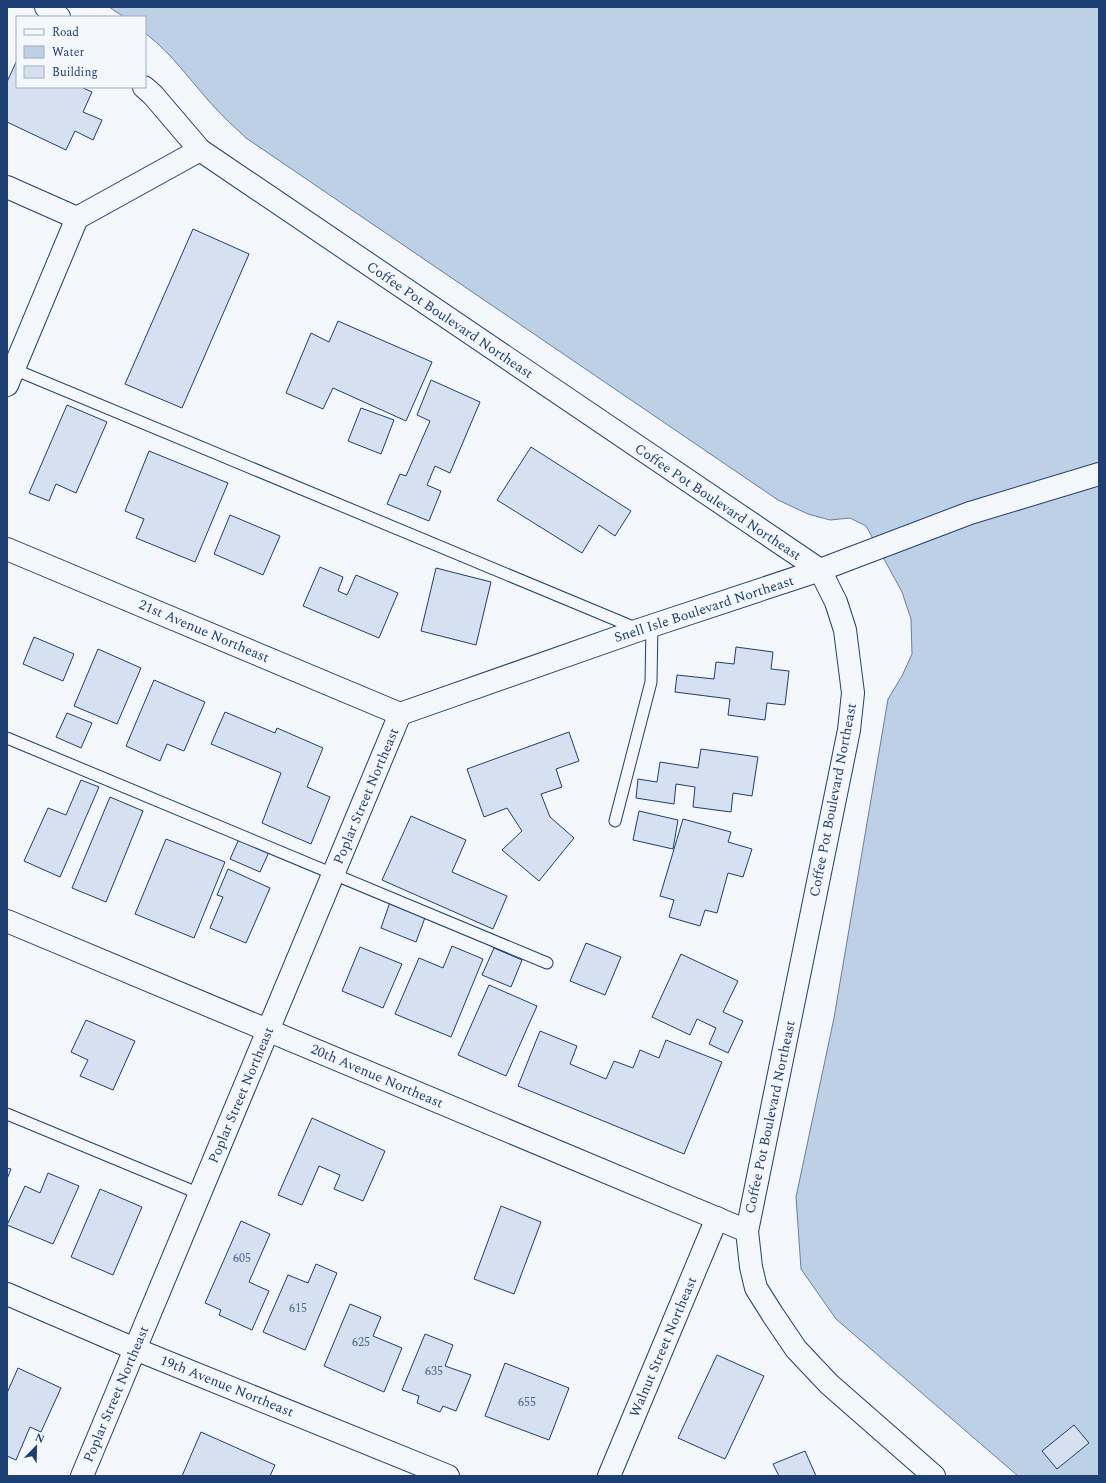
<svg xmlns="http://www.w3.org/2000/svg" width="1106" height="1483" viewBox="0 0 1106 1483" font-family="Spectral,serif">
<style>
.water{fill:#bed0e5;stroke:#687fa3}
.building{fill:#d5e0f0;stroke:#1d3f73}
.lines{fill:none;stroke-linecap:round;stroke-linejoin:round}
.lane-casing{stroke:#1d3f73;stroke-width:13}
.street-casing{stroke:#1d3f73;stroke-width:24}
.secondary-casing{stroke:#1d3f73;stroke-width:24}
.lane{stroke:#f4f7fb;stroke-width:11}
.street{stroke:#f4f7fb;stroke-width:22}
.secondary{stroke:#f4f7fb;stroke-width:22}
.labels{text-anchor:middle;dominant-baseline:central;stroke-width:3;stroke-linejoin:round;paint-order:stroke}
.number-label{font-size:12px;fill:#4b6792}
.street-label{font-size:14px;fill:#1d3f73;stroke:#f4f7fb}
</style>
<rect width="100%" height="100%" fill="#f4f7fb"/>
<path class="water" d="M109,7H1099V1476H1018L836,1319L801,1269L796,1197L834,1018L888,699L902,676L912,654L911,619L902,592L866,526L850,518L830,520L808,514L778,500L246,138C237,129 227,121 219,112C193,85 175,56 145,33V17H124Z"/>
<g class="building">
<path d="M17,60V87H81L92,92L83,112L102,120L93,140L75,131L66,150L7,122V82Z"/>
<path d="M193,229L249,254L182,408L125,384Z"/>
<path d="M338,321L432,362L406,421L333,388L323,409L286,393L311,333L329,342Z"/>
<path d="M431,380L480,402L450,473L435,466L427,485L441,491L429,521L387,504L400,474L406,476L430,421L417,415Z"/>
<path d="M67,405L107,422L76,493L56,484L49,501L29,493Z"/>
<path d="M361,408L394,420L381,454L348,441Z"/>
<path d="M531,447L631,511L615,536L599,525L582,553L497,500Z"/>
<path d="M149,451L228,483L195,562L136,538L144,519L125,511Z"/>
<path d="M230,515L280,536L263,575L214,554Z"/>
<path d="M320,567L343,577L338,591L347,595L356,575L398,593L379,638L303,606Z"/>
<path d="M436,568L491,582L476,645L421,631Z"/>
<path d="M34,637L74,654L63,681L23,664Z"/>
<path d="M736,647L773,652L771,669L789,671L785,705L767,703L765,720L728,715L730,699L675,692L677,675L714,679L716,662L734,664Z"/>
<path d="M98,649L141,668L117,724L74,706Z"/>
<path d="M154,680L205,702L184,751L167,744L160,761L126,746Z"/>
<path d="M225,712L275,733L277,728L323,748L307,787L330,797L311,844L262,823L281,773L211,744Z"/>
<path d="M67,713L92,723L81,748L56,737Z"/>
<path d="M569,732L579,761L556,769L562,787L541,794L550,817L574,838L539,881L502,850L522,831L507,808L484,817L467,769Z"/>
<path d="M701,749L758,757L752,796L733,793L731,812L693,807L695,787L676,784L674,804L636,798L638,779L657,782L660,762L698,768Z"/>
<path d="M81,780L99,787L60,877L24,861L48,808L66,815Z"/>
<path d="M110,797L143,811L106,902L72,888Z"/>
<path d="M639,811L678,820L673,849L633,840Z"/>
<path d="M411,816L466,840L452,872L507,896L493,929L382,880Z"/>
<path d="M683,819L731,832L728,842L752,849L743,877L728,873L717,913L705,910L700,926L669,917L674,900L660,896Z"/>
<path d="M166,839L225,862L194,938L135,914Z"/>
<path d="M239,839L269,852L260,872L230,859Z"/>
<path d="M228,869L270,888L246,943L210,928L223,897L217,895Z"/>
<path d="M390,902L426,915L416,942L381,928Z"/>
<path d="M586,943L621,957L605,995L570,981Z"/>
<path d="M452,946L483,959L451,1037L395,1014L419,958L443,968Z"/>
<path d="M360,947L402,964L383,1008L342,991Z"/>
<path d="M494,948L522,960L511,987L482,975Z"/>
<path d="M681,954L738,981L723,1012L743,1021L728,1053L709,1044L716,1028L697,1019L690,1035L652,1017Z"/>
<path d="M489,985L537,1006L506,1076L458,1055Z"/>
<path d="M86,1020L135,1041L113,1090L80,1076L88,1060L71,1052Z"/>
<path d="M540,1031L577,1046L570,1064L606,1079L614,1061L633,1068L640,1050L659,1058L666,1040L722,1062L684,1154L518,1086Z"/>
<path d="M312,1118L385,1151L363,1201L334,1189L340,1175L319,1166L302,1205L278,1195Z"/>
<path d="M7,1168L11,1169L7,1179Z"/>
<path d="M48,1173L79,1186L53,1244L7,1225L25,1186L40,1193Z"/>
<path d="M100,1189L142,1207L113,1275L71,1257Z"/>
<path d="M501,1206L541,1222L514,1294L474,1279Z"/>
<path d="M241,1221L270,1234L249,1282L269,1291L252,1330L219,1315L221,1310L205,1303Z"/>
<path d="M316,1264L337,1273L305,1350L263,1332L288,1275L308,1283Z"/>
<path d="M350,1304L381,1317L373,1336L402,1348L384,1392L324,1366Z"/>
<path d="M425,1334L453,1345L445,1366L471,1375L456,1411L443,1406L440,1412L417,1403L419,1396L402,1390Z"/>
<path d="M717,1355L764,1376L725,1459L678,1438Z"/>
<path d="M505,1363L569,1388L549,1440L485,1416Z"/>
<path d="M18,1368L61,1388L41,1432L30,1427L16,1460L7,1456V1393Z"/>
<path d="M1074,1425L1089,1443L1057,1469L1042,1451Z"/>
<path d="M201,1432L275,1465L270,1476H182Z"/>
<path d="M805,1451L816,1476H779L773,1464Z"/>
</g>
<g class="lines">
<g class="lane-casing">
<g id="lane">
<path d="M11,368L638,629"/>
<path d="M7,738L547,963"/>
<path d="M615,821L651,682L652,625"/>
<path d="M7,1114L200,1194"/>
</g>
</g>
<g class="street-casing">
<g id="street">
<path d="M7,385L77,218"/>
<path d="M7,549L400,714"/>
<path d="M400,714L639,630L820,570"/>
<path d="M7,921L747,1231"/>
<path d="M7,1294L135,1349L448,1476"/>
<path d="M82,1476L400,714"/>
<path d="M609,1476L717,1218"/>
</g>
</g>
<g class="secondary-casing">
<g id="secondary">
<path d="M46,7L59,17"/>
<path d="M144,87L153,95L200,150L820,570L836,602L845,630L853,693L849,730L747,1231L751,1267L756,1288L773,1315L796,1349L829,1384L934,1476"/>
<path d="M7,187L77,218L200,150"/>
<path d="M820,570L970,513L1099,474"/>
</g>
</g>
<use href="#lane" class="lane"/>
<use href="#street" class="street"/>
<use href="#secondary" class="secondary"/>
</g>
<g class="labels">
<g class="number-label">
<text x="242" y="1258">605</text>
<text x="298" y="1308">615</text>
<text x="361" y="1342">625</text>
<text x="434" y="1371">635</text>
<text x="527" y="1402">655</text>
</g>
<g class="street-label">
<text transform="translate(450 320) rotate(34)">Coffee Pot Boulevard Northeast</text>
<text transform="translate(718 502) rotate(34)">Coffee Pot Boulevard Northeast</text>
<text transform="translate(704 609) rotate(-18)">Snell Isle Boulevard Northeast</text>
<text transform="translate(204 631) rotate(23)">21st Avenue Northeast</text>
<text transform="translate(366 796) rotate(-67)">Poplar Street Northeast</text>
<text transform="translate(833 800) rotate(-79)">Coffee Pot Boulevard Northeast</text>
<text transform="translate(377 1076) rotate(23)">20th Avenue Northeast</text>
<text transform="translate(241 1095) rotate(-67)">Poplar Street Northeast</text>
<text transform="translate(770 1117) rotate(-78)">Coffee Pot Boulevard Northeast</text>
<text transform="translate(663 1347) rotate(-67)">Walnut Street Northeast</text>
<text transform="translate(227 1386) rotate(22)">19th Avenue Northeast</text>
<text transform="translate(116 1394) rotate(-67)">Poplar Street Northeast</text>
</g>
</g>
<rect width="1106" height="1483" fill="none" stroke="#1d3f73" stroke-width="16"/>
<rect x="16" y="16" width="130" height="72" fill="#f4f7fb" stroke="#9eadc5"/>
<rect x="24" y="29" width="20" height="6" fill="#f4f7fb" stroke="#9eadc5"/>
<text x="52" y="36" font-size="12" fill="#1d3f73">Road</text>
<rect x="24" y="46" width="20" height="12" fill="#bed0e5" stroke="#9eadc5"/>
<text x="52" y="56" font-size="12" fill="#1d3f73">Water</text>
<rect x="24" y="66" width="20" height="12" fill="#d5e0f0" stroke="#9eadc5"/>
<text x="52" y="76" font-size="12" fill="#1d3f73">Building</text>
<g transform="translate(36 1447) rotate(23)" stroke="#f4f7fb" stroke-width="3" paint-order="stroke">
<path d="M0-3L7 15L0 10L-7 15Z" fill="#1d3f73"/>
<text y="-6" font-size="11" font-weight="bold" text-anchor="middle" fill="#1d3f73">N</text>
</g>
</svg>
